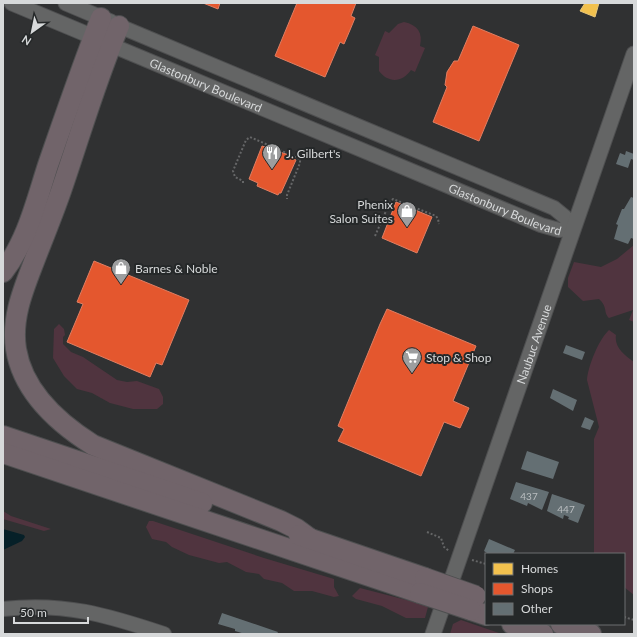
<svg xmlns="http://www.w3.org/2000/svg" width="637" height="637" viewBox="0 0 637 637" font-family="Lato,sans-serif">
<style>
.green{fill:#50343f}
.water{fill:#062028}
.homes{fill:#f2c14e;stroke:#eac878}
.shops{fill:#e4572e;stroke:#e07e62}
.building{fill:#646f73}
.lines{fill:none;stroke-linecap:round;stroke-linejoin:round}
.tertiary-casing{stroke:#4e4f50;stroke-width:16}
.secondary-casing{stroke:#4e4f50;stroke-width:17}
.motorway-casing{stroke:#4e4f50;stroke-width:22}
.path{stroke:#656667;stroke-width:2;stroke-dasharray:2 2;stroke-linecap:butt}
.tertiary{stroke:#646565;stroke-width:14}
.secondary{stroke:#646565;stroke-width:15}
.motorway{stroke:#71646a;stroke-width:20}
.motorway-bridge-casing{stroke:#4e4f50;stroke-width:22;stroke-linecap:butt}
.motorway-bridge{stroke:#71646a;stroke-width:20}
.labels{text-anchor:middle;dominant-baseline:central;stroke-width:4;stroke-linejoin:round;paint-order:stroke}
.number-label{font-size:10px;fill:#babec0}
.street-label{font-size:12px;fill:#d7d9da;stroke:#252829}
.poi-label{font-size:12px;fill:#d7d9da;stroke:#252829;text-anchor:start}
</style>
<rect width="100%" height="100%" fill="#303132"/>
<g class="green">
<path d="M404,22C418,25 423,33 420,46L425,48L415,72L411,70C402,83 388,83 379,71V57L375,55L385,31L389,33L398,24Z"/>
<path d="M634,245V322L629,320L633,310L609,318C603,312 608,307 599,299L583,301L568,287V278L574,262L601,267L617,259Z"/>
<path d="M59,324L64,329L65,335L63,337V344L71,352L83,357L117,380L127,382L137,381L159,389L163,397V404L157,409H133L110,403L92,393L77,389L64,376L53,358L54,329Z"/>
<path d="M609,330L616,335C614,347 624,355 634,362V595L624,587V554H594V439L599,427L587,380C588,366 599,339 609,330Z"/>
<path d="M3,511L11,516L51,529L44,531L3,519Z"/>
<path d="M149,521H153L264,558L334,579V587L339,596L334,597L312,591H294L282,583L264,579L259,574L246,572L227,562L219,563L189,555L172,547L166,542L152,539L146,527Z"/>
<path d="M360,588L422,604L428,607L425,618H406L382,606L356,599L352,596Z"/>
<path d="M461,620L502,634H450L453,624Z"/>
</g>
<path class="water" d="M3,529L24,535L25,537L22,541L3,550Z"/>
<path class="homes" d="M585,3H599L595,17L580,11Z"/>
<g class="shops">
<path d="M203,3H220L218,9Z"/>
<path d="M297,3H356L351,16L355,18L350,30L344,44L340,42L325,77L275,56Z"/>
<path d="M473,26L519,45L479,141L433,122L447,87L445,85L447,72L454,61H458Z"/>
<path d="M262,146L289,155V157L296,160L281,193H279L278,195L257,186L258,183L249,179Z"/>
<path d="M396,202L432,217L417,253L382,238Z"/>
<path d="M94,261L189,300L162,365L156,363L150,377L67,342L83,304L77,302Z"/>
<path d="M387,309L476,346L453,401L469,408L460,428L444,422L421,476L338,441L344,429L338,426L380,324Z"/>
</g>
<g class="building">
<path d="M626,151L634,154V160L631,159L628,168L616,164L620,153L625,155Z"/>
<path d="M631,197L634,198V239L631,238L628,244L614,239L618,225L616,224L622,209H624Z"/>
<path d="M566,345L585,352L582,360L563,353Z"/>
<path d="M553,389L577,400L573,411L550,398Z"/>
<path d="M585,417L594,421L590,430L581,427Z"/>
<path d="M527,451L559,462L553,479L521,469Z"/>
<path d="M516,482L549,492L542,510L528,503L527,506L510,499Z"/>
<path d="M552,494L585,505L578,523L568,519L569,517L564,515L563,519L547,511Z"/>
<path d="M489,539L515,550L513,554L487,553L484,551Z"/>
<path d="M222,613L278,632L277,634H245L235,631V629L218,624Z"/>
</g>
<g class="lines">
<g class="tertiary-casing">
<g id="tertiary">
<path id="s1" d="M111,45L541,225L559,230L573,229L565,217L554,208L119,26"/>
<path d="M3,609C64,602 107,615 164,634"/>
</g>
</g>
<g class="secondary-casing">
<g id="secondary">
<path d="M12,3L103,41"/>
<path d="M66,3L111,22"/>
<path id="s2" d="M433,634L634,54"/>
</g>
</g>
<g class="motorway-casing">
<g id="motorway">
<path d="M119,26C96,79 80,136 61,191C53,214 44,236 35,259C24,288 11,317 16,349C23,392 58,423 93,445L281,521L297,529L312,540"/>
<path d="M3,272C27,241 36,202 48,165C65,116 82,66 101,18"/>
<path d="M3,436L202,503"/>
<path d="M3,453L420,593"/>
<path d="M299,535L425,578"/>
<path d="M471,610L486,615"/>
<path d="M512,624L543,634"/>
<path d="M561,624L591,634"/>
</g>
</g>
<g class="path">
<path d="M243,183V181L235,177L233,171L246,140L250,137L300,159V163L287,195V199"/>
<path d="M375,236L390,202L393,199L436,216L438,219L439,224"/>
<path d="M427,532L441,538L444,547L449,551"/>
<path d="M472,560L486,564"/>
<path d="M624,617L634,620"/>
</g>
<use href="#tertiary" class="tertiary"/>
<use href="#secondary" class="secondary"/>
<use href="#motorway" class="motorway"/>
<g class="motorway-bridge-casing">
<g id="motorway-bridge">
<path d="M425,578L476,596"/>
<path d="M420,593L471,610"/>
</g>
</g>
<use href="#motorway-bridge" class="motorway-bridge"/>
</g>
<defs>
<g id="restaurant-pin" transform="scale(1)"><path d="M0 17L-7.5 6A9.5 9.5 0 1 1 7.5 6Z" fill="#9d9e9f" stroke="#252829"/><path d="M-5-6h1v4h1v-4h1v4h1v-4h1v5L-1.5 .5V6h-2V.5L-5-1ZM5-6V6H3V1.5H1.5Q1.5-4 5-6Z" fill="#fff"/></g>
<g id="shop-pin" transform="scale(1)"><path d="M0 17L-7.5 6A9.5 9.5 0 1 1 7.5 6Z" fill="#9d9e9f" stroke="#252829"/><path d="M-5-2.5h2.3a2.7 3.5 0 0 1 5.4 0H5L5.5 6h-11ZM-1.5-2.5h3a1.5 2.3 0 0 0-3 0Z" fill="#fff"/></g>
<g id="supermarket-pin" transform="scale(1)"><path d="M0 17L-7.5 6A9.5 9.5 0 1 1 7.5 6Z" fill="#9d9e9f" stroke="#252829"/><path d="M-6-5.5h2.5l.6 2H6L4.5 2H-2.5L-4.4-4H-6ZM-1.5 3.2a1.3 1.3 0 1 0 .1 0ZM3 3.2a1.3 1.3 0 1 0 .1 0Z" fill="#fff"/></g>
</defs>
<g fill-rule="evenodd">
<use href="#restaurant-pin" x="272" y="153"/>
<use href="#shop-pin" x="407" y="211"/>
<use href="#shop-pin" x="121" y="268"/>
<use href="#supermarket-pin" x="412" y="357"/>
</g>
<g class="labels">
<g class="number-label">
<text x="529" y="496">437</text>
<text x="566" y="509">447</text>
</g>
<g class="street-label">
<text stroke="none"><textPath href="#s1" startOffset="103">Glastonbury Boulevard</textPath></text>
<text stroke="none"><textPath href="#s1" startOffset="427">Glastonbury Boulevard</textPath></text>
<text stroke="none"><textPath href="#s2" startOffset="307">Naubuc Avenue</textPath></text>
</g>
<g class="poi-label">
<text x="286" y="153">J. Gilbert's</text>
<text x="393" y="204" text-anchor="end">Phenix<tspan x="393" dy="14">Salon Suites</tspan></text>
<text x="135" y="268">Barnes &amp; Noble</text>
<text x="426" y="357">Stop &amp; Shop</text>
</g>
</g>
<rect width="637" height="637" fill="none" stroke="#d7d9da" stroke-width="8"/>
<rect x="485" y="553" width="140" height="72" fill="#252829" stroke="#6c6f70"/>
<rect x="493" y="563" width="20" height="12" fill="#f2c14e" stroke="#6c6f70"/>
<text x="521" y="573" font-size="12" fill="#d7d9da">Homes</text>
<rect x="493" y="583" width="20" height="12" fill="#e4572e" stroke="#6c6f70"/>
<text x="521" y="593" font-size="12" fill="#d7d9da">Shops</text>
<rect x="493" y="603" width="20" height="12" fill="#646f73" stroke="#6c6f70"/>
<text x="521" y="613" font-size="12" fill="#d7d9da">Other</text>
<g transform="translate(32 32) rotate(213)" stroke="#252829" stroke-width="3" paint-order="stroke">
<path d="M0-3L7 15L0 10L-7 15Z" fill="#d7d9da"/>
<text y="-6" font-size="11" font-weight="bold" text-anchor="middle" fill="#d7d9da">N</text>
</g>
<path d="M14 617v6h74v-6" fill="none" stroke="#d7d9da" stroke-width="2"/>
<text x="20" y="617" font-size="12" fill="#d7d9da" stroke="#252829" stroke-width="3" paint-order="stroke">50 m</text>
</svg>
